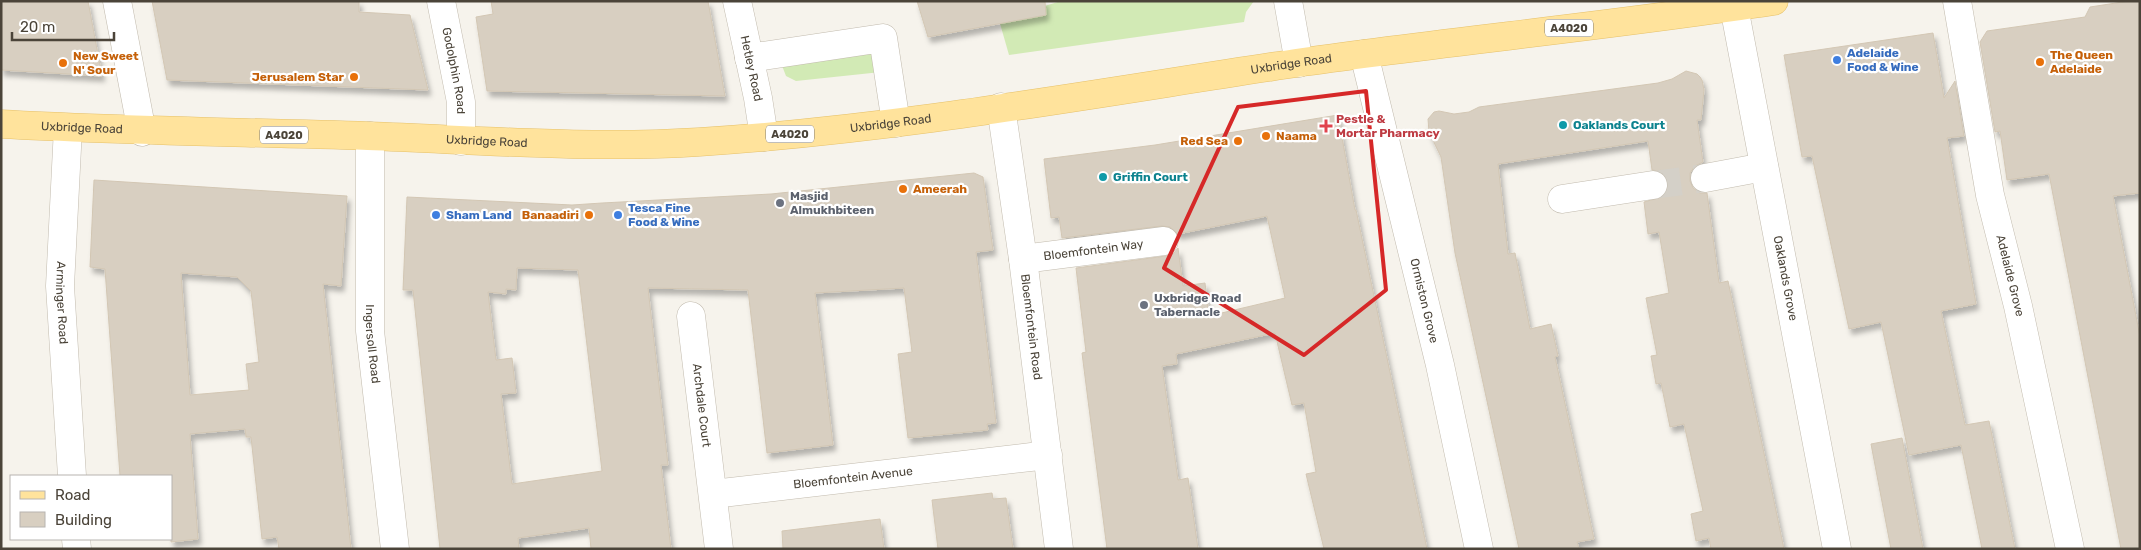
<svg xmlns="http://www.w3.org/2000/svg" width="2141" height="550" viewBox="0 0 2141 550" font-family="Rubik,sans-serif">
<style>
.grass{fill:#d2eab5}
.building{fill:#d8cfc1;stroke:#d3c7b4;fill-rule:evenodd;filter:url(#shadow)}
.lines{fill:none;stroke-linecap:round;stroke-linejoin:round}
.minor-tunnel{stroke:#d4d0c8;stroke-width:28;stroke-dasharray:28 14;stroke-linecap:butt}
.minor-casing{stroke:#c2bbae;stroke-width:29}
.major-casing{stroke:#e6c16a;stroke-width:29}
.minor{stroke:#fff;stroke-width:28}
.major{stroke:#ffe39c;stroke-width:28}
.marked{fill:none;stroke:#d62828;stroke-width:4;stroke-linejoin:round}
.shop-dot{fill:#3f7fe0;stroke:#fff;stroke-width:2}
.food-dot{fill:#e8710a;stroke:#fff;stroke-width:2}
.culture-dot{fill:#0f9aa8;stroke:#fff;stroke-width:2}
.health-dot{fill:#e0444e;stroke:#fff;stroke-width:2}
.worship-dot{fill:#6b7280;stroke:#fff;stroke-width:2}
.labels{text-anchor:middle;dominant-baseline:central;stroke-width:4.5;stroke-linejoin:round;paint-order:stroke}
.shield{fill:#fff;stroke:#817c74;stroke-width:1}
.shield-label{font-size:11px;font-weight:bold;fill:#4b4439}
.shop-label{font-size:12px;font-weight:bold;fill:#366cbe;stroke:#fff;text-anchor:start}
.food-label{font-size:12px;font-weight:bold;fill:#c56008;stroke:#fff;text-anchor:start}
.street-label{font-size:12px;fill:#4b4439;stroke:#fff}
.health-label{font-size:12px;font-weight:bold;fill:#be3a42;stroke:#fff;text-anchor:start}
.culture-label{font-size:12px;font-weight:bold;fill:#0d838f;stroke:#fff;text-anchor:start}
.worship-label{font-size:12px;font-weight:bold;fill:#5b616d;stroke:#fff;text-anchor:start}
</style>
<defs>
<filter id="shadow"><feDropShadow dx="3" dy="5.5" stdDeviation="2.5" flood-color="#0004"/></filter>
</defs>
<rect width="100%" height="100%" fill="#f6f3ec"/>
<g class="grass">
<path d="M1061,1H1254L1246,12L1244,22L1009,55L999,20Z"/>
<path d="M877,50L881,72L796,81L786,76L781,63Z"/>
</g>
<g class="building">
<path d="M1,1H88L102,76L1,70Z"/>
<path d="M152,1H359V12L410,15L428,90L167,80Z"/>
<path d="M491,1H708L725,96L487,91L476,17L493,14Z"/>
<path d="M917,1H1045L1046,15L928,37Z"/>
<path d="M2129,1H2140V193L2113,196L2140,337V549H2121L2049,174L2007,180L2000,131L1995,132L1980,42L1987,31L2085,17L2090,7Z"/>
<path d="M1933,33L1944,98L1955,81L1964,136L1947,138L1976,304L1941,311L1965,425L1989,421L2015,549H1982L1961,445L1909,455L1881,322L1849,329L1812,156L1802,157L1784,55Z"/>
<path d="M1686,71L1697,74L1700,77L1702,80L1704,90L1701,120H1697L1703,162L1695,166L1690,173V181L1693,188L1700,193H1707L1719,283L1728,281L1784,549H1711L1709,538L1696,541L1691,514L1703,511L1684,424L1670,427L1661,383L1656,384L1651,356L1657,355L1646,298L1669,293L1659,232L1648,234L1644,202L1662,197L1667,191L1668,183L1665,175L1659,171L1652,170L1648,141L1498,164L1508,254L1515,253L1530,329L1551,324L1558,356L1555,357L1594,539L1577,542L1579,549H1519L1455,253L1441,157L1429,132L1428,119L1434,112L1439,111L1454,114L1469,112L1479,107L1658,83L1672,79Z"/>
<path d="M1338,115L1355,210H1356L1427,549H1324L1306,474L1316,472L1304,403L1292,405L1275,333L1176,354L1177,364L1162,366L1178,480L1188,478L1198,549H1107L1082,353L1086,352L1076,268L1166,256L1173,254L1178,248L1183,286L1205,283L1209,316L1285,298L1267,216L1178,234L1170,227L1162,226L1062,238L1059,217L1051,218L1044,159L1155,145Z"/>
<path d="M974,173L983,177L993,250L976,252L996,423L987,424L988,430L908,438L898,354L912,352L904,288L815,293L833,445L767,453L748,290L648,288L668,465H661L671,549H591L589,528L518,538L519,549H440L413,290H403L407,197L572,205L602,203L771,194ZM517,268L578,270L602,471L512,484L501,394L516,393L512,358L496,360L488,292L506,294V289L516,290Z"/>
<path d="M94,180L347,196L341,286L323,284L351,549H279L277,537L262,539L251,437H246L245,429L190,434L198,539L171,542V476H120L105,269L90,267ZM181,273L237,277L251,291L259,362L246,364L249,390L190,395Z"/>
<path d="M1902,438L1923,549H1891L1871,444Z"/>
<path d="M992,493L993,499L1006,498L1013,549H938L932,500Z"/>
<path d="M880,519L884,549H783L782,531Z"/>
</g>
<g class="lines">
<path class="minor-tunnel" d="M1653,185L1705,178"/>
<g class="minor-casing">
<g id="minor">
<path d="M117,1L142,132"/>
<path id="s1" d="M441,1L461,102V141"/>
<path id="s2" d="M737,1L758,98L764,137"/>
<path d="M1288,1L1299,63"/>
<path id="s3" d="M1957,1L1990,195L2018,306L2070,549"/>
<path id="s4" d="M1734,7L1837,549"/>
<path id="s5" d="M1364,54L1440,365L1479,549"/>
<path d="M749,58L883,38L896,123"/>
<path id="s6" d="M1001,107L1023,259L1059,549"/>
<path id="s7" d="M68,128L60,286L72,476"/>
<path id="s8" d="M370,136V331L395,549"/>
<path d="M1705,178L1764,167"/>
<path d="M1562,199L1653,185"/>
<path id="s9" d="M1023,259L1164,241"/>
<path id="s10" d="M691,316L719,549"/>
<path id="s11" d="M713,494L1048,455"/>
<path d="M76,539L77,549"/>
</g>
</g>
<g class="major-casing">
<g id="major">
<path id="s12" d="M1,124C124,131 246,132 368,136C479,140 589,149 699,142C902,129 1102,92 1303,62C1460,40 1617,25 1774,1"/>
</g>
</g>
<use href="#minor" class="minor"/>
<use href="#major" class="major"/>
</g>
<path class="marked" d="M1366,91L1386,290L1304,355L1164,268L1238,107Z"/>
<g class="shop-dot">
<circle cx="1837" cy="60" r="5"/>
<circle cx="436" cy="215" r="5"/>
<circle cx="618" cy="215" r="5"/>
</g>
<g class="food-dot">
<circle cx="2040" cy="62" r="5"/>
<circle cx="63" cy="63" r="5"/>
<circle cx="354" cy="77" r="5"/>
<circle cx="1266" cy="136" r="5"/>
<circle cx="1238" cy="141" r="5"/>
<circle cx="903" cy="189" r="5"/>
<circle cx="589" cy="215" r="5"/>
</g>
<g class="culture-dot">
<circle cx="1563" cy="125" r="5"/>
<circle cx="1103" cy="177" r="5"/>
</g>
<path class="health-dot" d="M1323.5 118.5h5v5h5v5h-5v5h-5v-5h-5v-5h5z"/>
<g class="worship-dot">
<circle cx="780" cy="203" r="5"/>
<circle cx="1144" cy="305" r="5"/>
</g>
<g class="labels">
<g class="shield">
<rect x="1545" y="19.5" width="48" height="17" rx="4"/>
<rect x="766" y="125.5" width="48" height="17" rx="4"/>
<rect x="260" y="126.5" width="48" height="17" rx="4"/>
</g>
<g class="shield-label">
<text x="1569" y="28">A4020</text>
<text x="790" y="134">A4020</text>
<text x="284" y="135">A4020</text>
</g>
<g class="shop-label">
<text x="1847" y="53">Adelaide<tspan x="1847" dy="14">Food &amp; Wine</tspan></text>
<text x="628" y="208">Tesca Fine<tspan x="628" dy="14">Food &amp; Wine</tspan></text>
<text x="446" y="215">Sham Land</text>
</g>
<g class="food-label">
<text x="2050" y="55">The Queen<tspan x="2050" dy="14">Adelaide</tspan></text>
<text x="73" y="56">New Sweet<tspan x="73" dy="14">N' Sour</tspan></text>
<text x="344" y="77" text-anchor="end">Jerusalem Star</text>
<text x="1276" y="136">Naama</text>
<text x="1228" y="141" text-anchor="end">Red Sea</text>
<text x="913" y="189">Ameerah</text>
<text x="579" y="215" text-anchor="end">Banaadiri</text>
</g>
<g class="street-label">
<text stroke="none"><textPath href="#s12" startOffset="1296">Uxbridge Road</textPath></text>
<text stroke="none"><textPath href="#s2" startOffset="69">Hetley Road</textPath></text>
<text stroke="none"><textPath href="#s1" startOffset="71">Godolphin Road</textPath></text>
<text stroke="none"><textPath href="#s12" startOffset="891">Uxbridge Road</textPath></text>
<text stroke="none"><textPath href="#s12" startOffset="81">Uxbridge Road</textPath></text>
<text stroke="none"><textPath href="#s12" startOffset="486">Uxbridge Road</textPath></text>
<text stroke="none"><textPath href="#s9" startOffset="71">Bloemfontein Way</textPath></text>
<text stroke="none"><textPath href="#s3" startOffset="280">Adelaide Grove</textPath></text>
<text stroke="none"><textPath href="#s4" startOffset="276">Oaklands Grove</textPath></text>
<text stroke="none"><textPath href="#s5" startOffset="254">Ormiston Grove</textPath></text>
<text stroke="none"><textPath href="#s7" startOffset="175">Arminger Road</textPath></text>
<text stroke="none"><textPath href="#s6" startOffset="222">Bloemfontein Road</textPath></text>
<text stroke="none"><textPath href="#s8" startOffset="208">Ingersoll Road</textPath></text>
<text stroke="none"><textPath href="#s10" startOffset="90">Archdale Court</textPath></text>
<text stroke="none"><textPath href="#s11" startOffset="141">Bloemfontein Avenue</textPath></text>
</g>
<g class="health-label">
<text x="1336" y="119">Pestle &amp;<tspan x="1336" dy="14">Mortar Pharmacy</tspan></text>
</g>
<g class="culture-label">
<text x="1573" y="125">Oaklands Court</text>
<text x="1113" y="177">Griffin Court</text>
</g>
<g class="worship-label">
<text x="790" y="196">Masjid<tspan x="790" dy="14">Almukhbiteen</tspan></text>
<text x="1154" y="298">Uxbridge Road<tspan x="1154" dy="14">Tabernacle</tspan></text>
</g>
</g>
<rect width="2141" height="550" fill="none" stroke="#4b4439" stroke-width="5"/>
<rect x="10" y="475" width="162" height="65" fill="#ffffff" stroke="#b7b4b0"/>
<rect x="20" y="491" width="25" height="8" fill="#ffe39c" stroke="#b7b4b0"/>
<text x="55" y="500" font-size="15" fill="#4b4439">Road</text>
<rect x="20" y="512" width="25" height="15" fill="#d8cfc1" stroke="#b7b4b0"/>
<text x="55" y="525" font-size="15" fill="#4b4439">Building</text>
<path d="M12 32v8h102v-8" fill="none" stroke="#4b4439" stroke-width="2.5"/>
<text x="20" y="32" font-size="15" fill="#4b4439" stroke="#ffffff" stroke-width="4" paint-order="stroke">20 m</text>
</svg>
